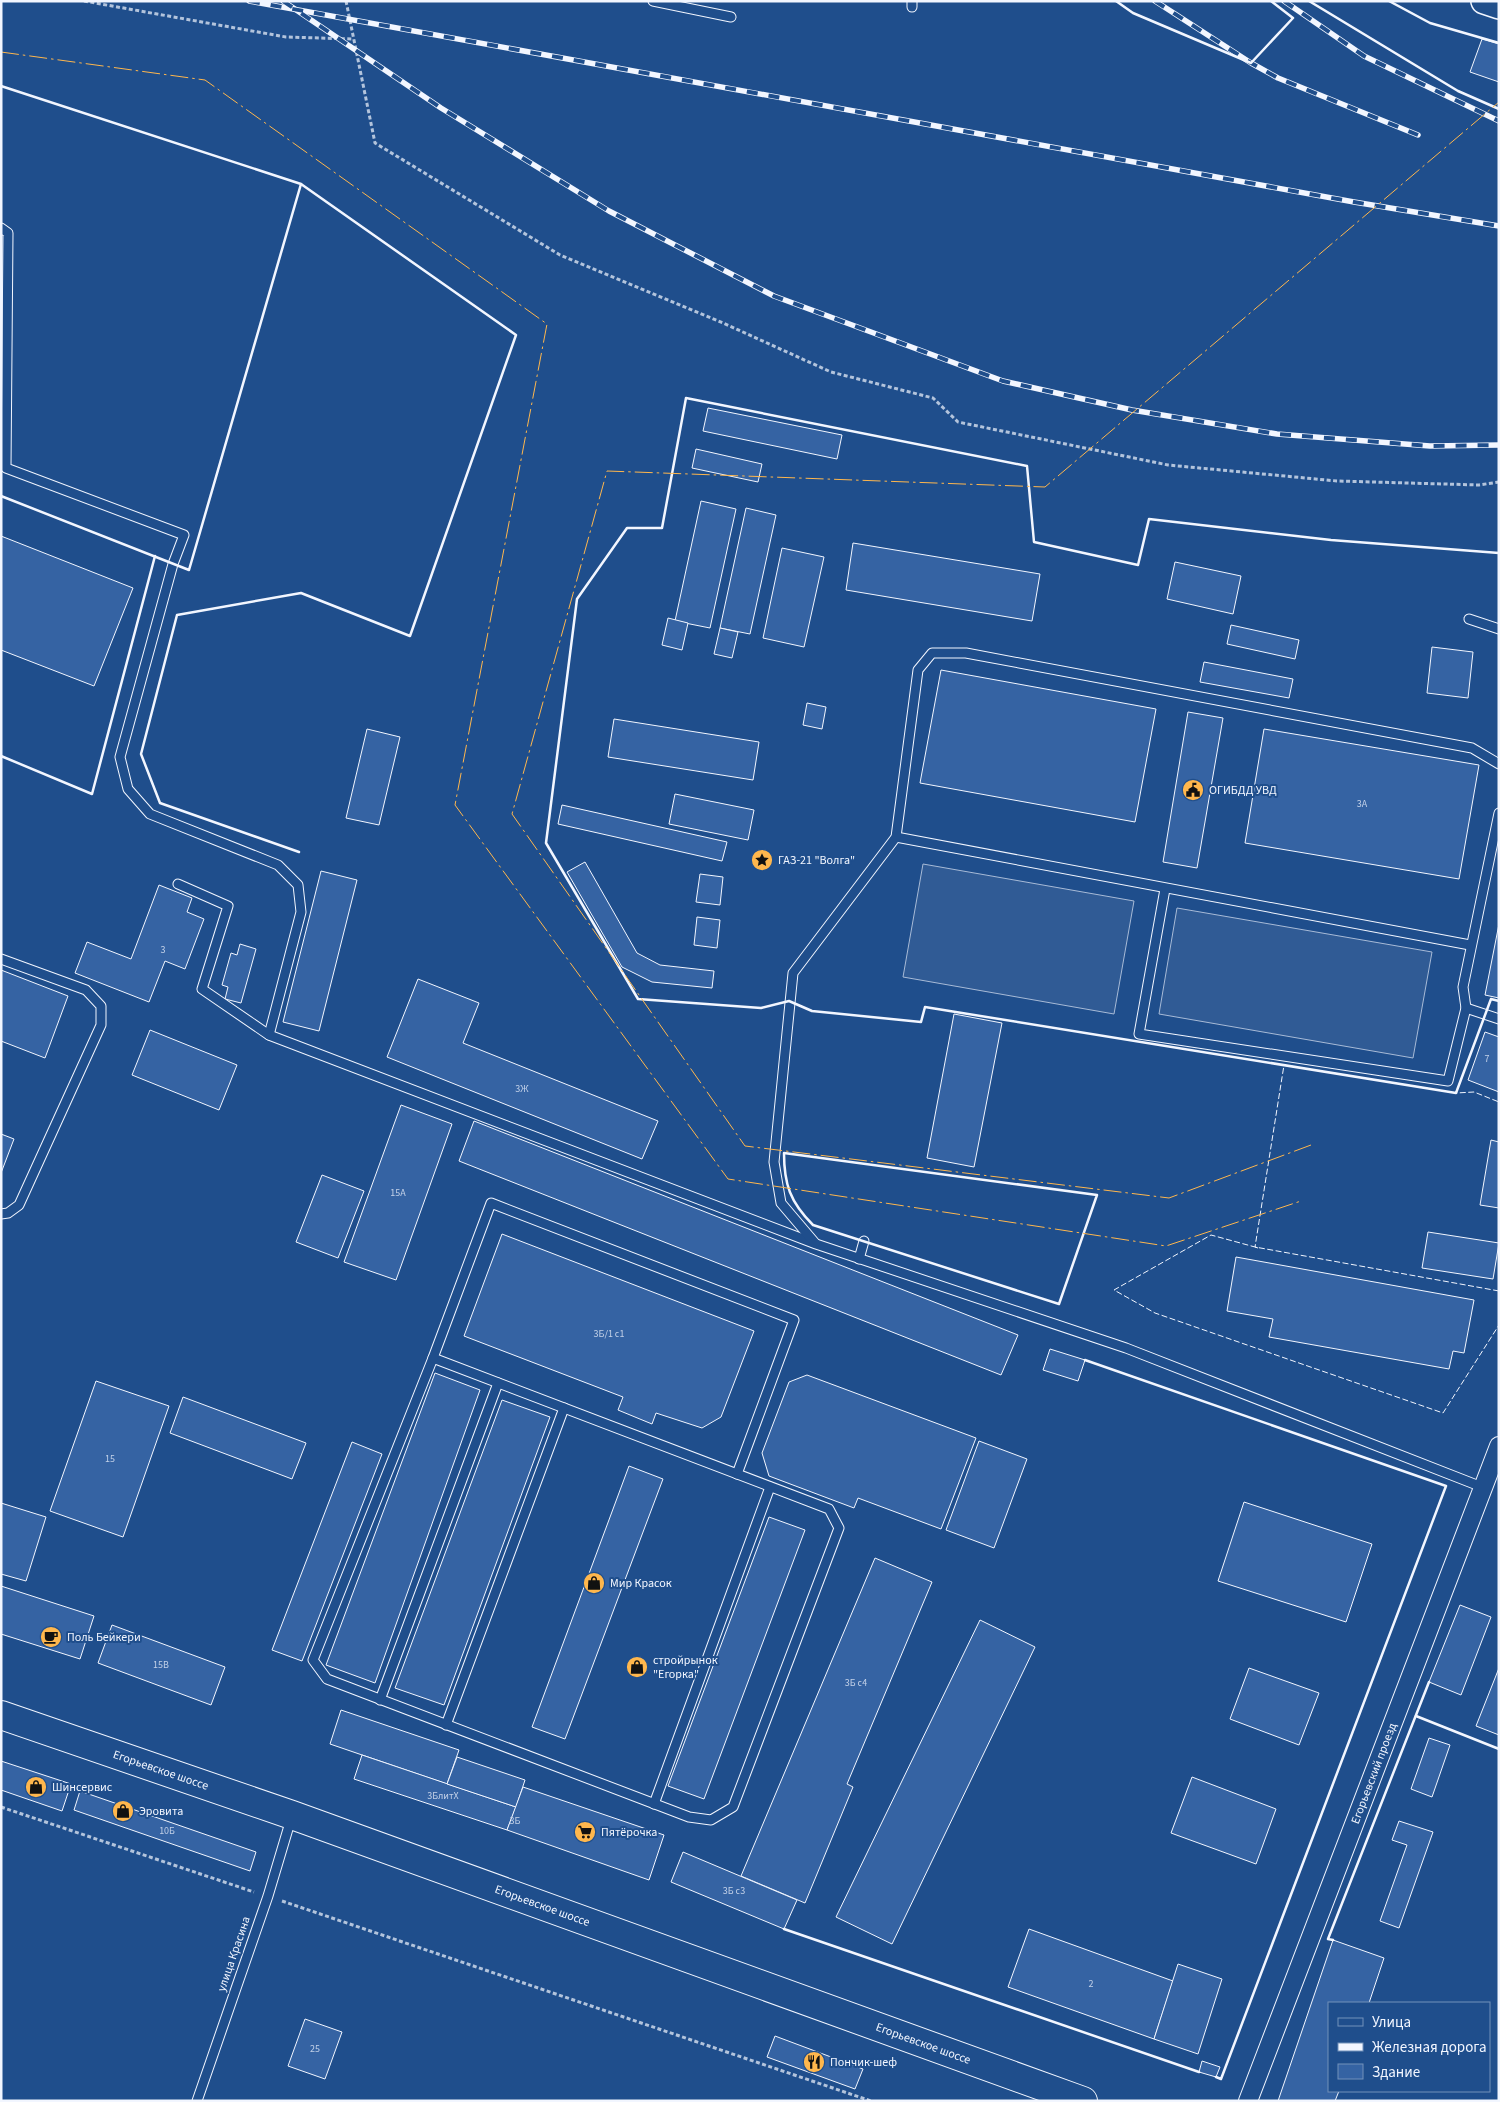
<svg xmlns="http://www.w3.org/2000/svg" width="1500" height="2102" viewBox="0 0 1500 2102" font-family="'Source Sans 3',sans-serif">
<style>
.parking{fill:#305b95;stroke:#a8bbd7}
.building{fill:#3563a3;stroke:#f2f6ff}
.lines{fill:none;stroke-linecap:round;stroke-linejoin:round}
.lane-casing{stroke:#f2f6ff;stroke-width:11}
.street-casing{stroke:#f2f6ff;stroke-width:20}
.secondary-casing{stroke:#f2f6ff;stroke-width:28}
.primary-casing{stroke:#f2f6ff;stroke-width:30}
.path{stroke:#b3c4dc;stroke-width:3;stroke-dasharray:4 2.5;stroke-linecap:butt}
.lane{stroke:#1f4e8c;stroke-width:9}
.street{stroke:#1f4e8c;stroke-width:18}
.secondary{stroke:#1f4e8c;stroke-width:25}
.primary{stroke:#1f4e8c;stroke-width:28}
.rail-casing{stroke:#f2f6ff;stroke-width:5.5}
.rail{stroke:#1f4e8c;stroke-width:4;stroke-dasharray:11;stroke-linecap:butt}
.fence{stroke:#f2f6ff;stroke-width:1;stroke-dasharray:6 2.5;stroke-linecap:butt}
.wall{stroke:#f2f6ff;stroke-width:2.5}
.power{stroke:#ffb74d;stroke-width:1;stroke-dasharray:18 4 2.5 4;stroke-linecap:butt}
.labels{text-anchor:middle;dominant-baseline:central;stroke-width:4;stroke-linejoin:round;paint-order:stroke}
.number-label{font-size:10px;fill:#c3d1e8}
.poi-label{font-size:12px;fill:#f2f6ff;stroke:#1f4e8c;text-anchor:start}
.street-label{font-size:12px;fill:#f2f6ff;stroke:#1f4e8c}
</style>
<rect width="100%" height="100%" fill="#1f4e8c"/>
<g class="parking">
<path d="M923,864L1134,901L1114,1014L903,977Z"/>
<path d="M1177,908L1432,952L1413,1058L1159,1014Z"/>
</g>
<g class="building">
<path d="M1482,39L1499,44V82L1470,72Z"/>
<path d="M708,408L842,435L837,459L703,431Z"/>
<path d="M696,449L762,464L758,482L692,468Z"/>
<path d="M701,501L736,509L710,628L675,621Z"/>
<path d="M746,508L776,515L750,634L720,628Z"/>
<path d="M1,536L133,588L94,686L1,650Z"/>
<path d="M853,543L1040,574L1032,621L846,590Z"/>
<path d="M782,548L824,557L804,647L763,638Z"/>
<path d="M1175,562L1241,576L1233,614L1167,599Z"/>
<path d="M668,618L688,623L682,650L662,645Z"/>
<path d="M1231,625L1299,640L1295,659L1227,644Z"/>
<path d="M720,628L738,632L732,658L714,654Z"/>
<path d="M1432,647L1473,652L1468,698L1427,693Z"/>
<path d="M1204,662L1293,679L1289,698L1200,682Z"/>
<path d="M941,670L1156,709L1135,822L920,783Z"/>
<path d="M807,703L826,707L822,729L803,725Z"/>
<path d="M1188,712L1223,718L1197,868L1163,862Z"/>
<path d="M614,719L759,742L753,780L608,757Z"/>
<path d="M367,729L400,737L379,825L346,818Z"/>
<path d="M1264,729L1479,765L1459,879L1245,843Z"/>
<path d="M675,794L754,810L748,840L669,824Z"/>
<path d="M562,805L727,842L722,861L558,824Z"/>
<path d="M585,862L637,953L660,965L714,971L712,988L652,982L622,967L567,872Z"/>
<path d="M321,871L357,880L319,1031L283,1022Z"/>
<path d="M700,874L723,877L720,905L696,902Z"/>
<path d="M159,885L192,898L187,912L204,919L185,969L165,961L149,1002L75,973L87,942L131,959Z"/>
<path d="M697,917L720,920L717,948L694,945Z"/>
<path d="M1499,924V998L1485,995Z"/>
<path d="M240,944L256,949L241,1003L225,999L228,987L222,985L231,953L237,955Z"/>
<path d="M1,970L68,996L45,1058L1,1041Z"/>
<path d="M418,979L479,1003L463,1043L658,1121L642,1159L387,1057Z"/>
<path d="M954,1014L1002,1023L974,1167L927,1158Z"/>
<path d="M150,1030L237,1065L219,1110L132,1075Z"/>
<path d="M1485,1032L1499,1037V1092L1468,1080Z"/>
<path d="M401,1105L452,1124L396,1280L344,1262Z"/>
<path d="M474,1121L1018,1335L1001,1375L459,1161Z"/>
<path d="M1,1134L14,1139L1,1173Z"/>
<path d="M1491,1140L1499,1142V1208L1480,1205Z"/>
<path d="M322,1175L364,1191L338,1258L296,1242Z"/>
<path d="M1428,1232L1499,1243L1493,1279L1422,1268Z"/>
<path d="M502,1234L754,1331L721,1417L702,1428L656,1413L652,1424L618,1410L623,1397L464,1336Z"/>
<path d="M1236,1257L1474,1300L1464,1353L1453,1351L1449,1369L1269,1337L1273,1319L1227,1311Z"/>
<path d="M1050,1349L1085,1360L1078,1381L1043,1370Z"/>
<path d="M435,1373L480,1390L375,1683L326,1665Z"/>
<path d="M807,1375L976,1438L941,1529L858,1498L854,1508L769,1476L762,1453L789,1382Z"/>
<path d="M96,1381L169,1406L123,1537L50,1511Z"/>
<path d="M183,1397L306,1443L292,1479L170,1433Z"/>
<path d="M502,1400L550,1417L444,1705L395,1688Z"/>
<path d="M979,1441L1027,1459L994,1548L946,1530Z"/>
<path d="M352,1442L382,1454L302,1661L272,1650Z"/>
<path d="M629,1466L663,1479L565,1739L532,1727Z"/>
<path d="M1244,1502L1372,1544L1346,1622L1218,1581Z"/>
<path d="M1,1503L46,1517L26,1581L1,1574Z"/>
<path d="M769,1517L805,1530L704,1799L668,1786Z"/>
<path d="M875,1558L932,1582L847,1784L853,1787L805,1903L741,1876Z"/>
<path d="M1,1586L94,1616L80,1659L1,1634Z"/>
<path d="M1460,1605L1491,1617L1461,1695L1429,1682Z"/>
<path d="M980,1620L1035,1647L892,1944L836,1917Z"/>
<path d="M112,1625L225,1667L211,1705L98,1663Z"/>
<path d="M1249,1668L1319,1693L1299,1745L1230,1719Z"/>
<path d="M1499,1668V1735L1476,1726Z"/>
<path d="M341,1710L459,1750L447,1784L330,1744Z"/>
<path d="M1429,1738L1450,1745L1432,1797L1411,1789Z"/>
<path d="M362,1755L516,1807L507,1830L354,1779Z"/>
<path d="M457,1757L525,1780L516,1807L447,1784Z"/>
<path d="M1,1761L71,1784L62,1811L1,1790Z"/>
<path d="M1192,1777L1276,1809L1256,1864L1171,1833Z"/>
<path d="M523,1787L664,1835L649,1880L507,1830Z"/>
<path d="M80,1791L256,1852L250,1871L74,1810Z"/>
<path d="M1399,1821L1433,1832L1399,1928L1380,1921L1407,1845L1392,1840Z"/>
<path d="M683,1852L797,1900L784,1929L671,1882Z"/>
<path d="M1029,1929L1173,1981L1154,2039L1008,1987Z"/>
<path d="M1333,1940L1384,1958L1369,2003H1329V2091H1339L1335,2101H1278Z"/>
<path d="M1178,1964L1222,1979L1198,2054L1154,2039Z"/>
<path d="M305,2019L342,2032L325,2079L288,2066Z"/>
<path d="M775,2036L863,2069L855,2089L767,2057Z"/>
<path d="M1202,2061L1220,2067L1216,2077L1199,2072Z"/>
</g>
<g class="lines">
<g class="lane-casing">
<g id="lane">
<path d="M653,1L731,17"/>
<path d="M912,7V1"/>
<path d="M1,228L8,233L6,468L184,535L173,564L120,757L128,789L150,814L278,865L298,885L301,912L269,1035"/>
<path d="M1469,619L1499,629"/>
<path d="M896,837L1470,945"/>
<path d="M178,884L228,906L202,989L269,1035L816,1244L1126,1348L1482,1487"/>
<path d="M1165,889L1139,1034L1448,1081L1466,1008L1463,987L1499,813"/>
<path d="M1,959L86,990L101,1006V1025L19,1205L8,1213L1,1214"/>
<path d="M1466,1008L1499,1019"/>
<path d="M815,1243L781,1203L774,1162L793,973L896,837L918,670L932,653H966L1472,748L1499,764"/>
<path d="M859,1259L864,1241"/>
<path d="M433,1358L829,1509L839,1528L733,1807L711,1820L689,1817L327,1679L313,1660Z"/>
<path d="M433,1358L491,1203L794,1320L737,1474"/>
<path d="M380,1700L498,1383"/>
<path d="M446,1725L564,1408"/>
<path d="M654,1804L770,1487"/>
<path d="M197,2101L268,1896L291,1819"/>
</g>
</g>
<g class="street-casing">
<g id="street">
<path id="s1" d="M1248,2101L1499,1446"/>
</g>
</g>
<g class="secondary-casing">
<path id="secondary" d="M1484,1L1499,6"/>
</g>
<g class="primary-casing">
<g id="primary">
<path id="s2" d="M1,1715L292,1815L1083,2101"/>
</g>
</g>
<g class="path">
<path d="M84,1L286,37L352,39"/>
<path d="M346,1L375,143L560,255L723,323L831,372L933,398L958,422L1168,465L1337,481L1479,485L1499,482"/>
<path d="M1,1807L254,1892"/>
<path d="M282,1901L871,2101"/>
</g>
<use href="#lane" class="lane"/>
<use href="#street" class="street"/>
<use href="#secondary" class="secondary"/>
<use href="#primary" class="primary"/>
<g class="rail-casing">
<g id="rail">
<path d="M249,1L1354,202L1499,226"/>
<path d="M283,1L441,108L609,211L774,296L1003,381L1132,410L1277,434L1430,446L1499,445"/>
<path d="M1155,1L1251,63L1278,78L1418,135"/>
<path d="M1284,1L1364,56L1499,121"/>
</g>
</g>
<use href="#rail" class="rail"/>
<g class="fence">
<path d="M1258,1248L1255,1247L1284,1065L1456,1093L1474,1092L1499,1102"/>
<path d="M1499,1291L1255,1247L1211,1235L1114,1290L1155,1313L1443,1413L1499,1325"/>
</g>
<g class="wall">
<path d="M1116,1L1133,13L1251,63L1293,18L1271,1"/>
<path d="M1309,1L1458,91L1499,109"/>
<path d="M1389,1L1430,23L1499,43"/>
<path d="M1,86L301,184L189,570L1,496"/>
<path d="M1499,553L1331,540L1149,519L1138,565L1034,542L1027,466L686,398L662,528H627L577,599L546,843L638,999L761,1008L789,1001L812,1011L921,1022L925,1007L1456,1093L1491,999L1499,1001"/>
<path d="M1,756L92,794L155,556"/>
<path d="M299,852L160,803L141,754L177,615L301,593L410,636L516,335L301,184"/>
<path d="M784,1153L1097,1195L1059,1304L813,1225C790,1202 784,1184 784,1153Z"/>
<path d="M1085,1360L1446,1486L1221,2079L1216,2077"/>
<path d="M1416,1716L1499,1749"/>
<path d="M784,1929L1199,2072"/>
<path d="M1333,1940L1328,1939L1429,1682"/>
</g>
<g class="power">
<path d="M1,52L205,80L547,324L455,805L728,1179L1166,1246L1301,1201"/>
<path d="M1311,1145L1169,1198L745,1146L512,814L607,471L1045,487L1499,102"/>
</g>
</g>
<defs>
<g id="civic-disc" transform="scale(1.125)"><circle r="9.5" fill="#ffb74d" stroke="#1f4e8c"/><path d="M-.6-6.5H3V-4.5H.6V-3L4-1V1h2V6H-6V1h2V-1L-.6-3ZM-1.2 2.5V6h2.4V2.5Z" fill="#111"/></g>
<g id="sight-disc" transform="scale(1.125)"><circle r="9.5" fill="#ffb74d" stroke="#1f4e8c"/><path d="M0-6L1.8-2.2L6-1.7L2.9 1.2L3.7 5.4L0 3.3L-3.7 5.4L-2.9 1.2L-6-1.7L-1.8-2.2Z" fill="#111"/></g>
<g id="shop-disc" transform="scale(1.125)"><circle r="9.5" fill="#ffb74d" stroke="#1f4e8c"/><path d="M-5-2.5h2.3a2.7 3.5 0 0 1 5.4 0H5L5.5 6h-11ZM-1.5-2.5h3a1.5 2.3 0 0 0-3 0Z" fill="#111"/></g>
<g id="cafe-disc" transform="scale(1.125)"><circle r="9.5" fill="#ffb74d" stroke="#1f4e8c"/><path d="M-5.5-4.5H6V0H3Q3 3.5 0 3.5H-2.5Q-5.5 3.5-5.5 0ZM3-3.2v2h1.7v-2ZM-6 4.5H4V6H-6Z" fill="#111"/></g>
<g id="supermarket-disc" transform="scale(1.125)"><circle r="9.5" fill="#ffb74d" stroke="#1f4e8c"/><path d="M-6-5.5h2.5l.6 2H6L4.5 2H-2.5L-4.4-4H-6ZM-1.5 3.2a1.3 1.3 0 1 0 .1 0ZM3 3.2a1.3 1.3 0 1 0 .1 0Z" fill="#111"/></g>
<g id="restaurant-disc" transform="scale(1.125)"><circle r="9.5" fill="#ffb74d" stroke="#1f4e8c"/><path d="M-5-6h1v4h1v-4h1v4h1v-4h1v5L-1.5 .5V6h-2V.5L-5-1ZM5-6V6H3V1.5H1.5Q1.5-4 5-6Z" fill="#111"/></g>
</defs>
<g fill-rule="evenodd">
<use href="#civic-disc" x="1193" y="790"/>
<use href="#sight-disc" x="762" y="860"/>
<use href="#shop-disc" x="594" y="1583"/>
<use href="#cafe-disc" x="51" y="1637"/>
<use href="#shop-disc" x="637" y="1667"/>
<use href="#shop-disc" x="36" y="1787"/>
<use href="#shop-disc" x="123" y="1811"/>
<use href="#supermarket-disc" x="585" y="1832"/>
<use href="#restaurant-disc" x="814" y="2062"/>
</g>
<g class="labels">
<g class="number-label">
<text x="1362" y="804">3А</text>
<text x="163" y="950">3</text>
<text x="1487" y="1059">7</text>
<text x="522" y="1089">3Ж</text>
<text x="398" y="1193">15А</text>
<text x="609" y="1334">3Б/1 с1</text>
<text x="110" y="1459">15</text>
<text x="161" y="1665">15В</text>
<text x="856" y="1683">3Б с4</text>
<text x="443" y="1796">3БлитХ</text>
<text x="515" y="1821">3Б</text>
<text x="167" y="1831">10Б</text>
<text x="734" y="1891">3Б с3</text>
<text x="1091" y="1984">2</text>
<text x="315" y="2049">25</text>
</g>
<g class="poi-label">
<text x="1209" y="790">ОГИБДД УВД</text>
<text x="778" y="860">ГАЗ-21 "Волга"</text>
<text x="610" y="1583">Мир Красок</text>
<text x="67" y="1637">Поль Бейкери</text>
<text x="653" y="1660">стройрынок<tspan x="653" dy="14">"Егорка"</tspan></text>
<text x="52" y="1787">Шинсервис</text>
<text x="139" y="1811">Эровита</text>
<text x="601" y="1832">Пятёрочка</text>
<text x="830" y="2062">Пончик-шеф</text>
</g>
<g class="street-label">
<text stroke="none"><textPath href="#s2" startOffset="169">Егорьевское шоссе</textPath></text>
<text stroke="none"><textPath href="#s1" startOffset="351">Егорьевский проезд</textPath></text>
<text stroke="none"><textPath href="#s2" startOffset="574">Егорьевское шоссе</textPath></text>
<text transform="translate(234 1954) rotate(-71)">улица Красина</text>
<text stroke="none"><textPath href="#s2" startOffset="979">Егорьевское шоссе</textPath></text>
</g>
</g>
<rect width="1500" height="2102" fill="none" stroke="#f2f6ff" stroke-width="5"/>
<rect x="1328" y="2002" width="162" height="90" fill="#1f4e8c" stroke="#7391ba"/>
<rect x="1338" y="2018" width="25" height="8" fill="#1f4e8c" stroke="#7391ba"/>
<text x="1372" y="2027" font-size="15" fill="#f2f6ff">Улица</text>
<rect x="1338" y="2043" width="25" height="8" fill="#f2f6ff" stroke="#7391ba"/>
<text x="1372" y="2052" font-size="15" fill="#f2f6ff">Железная дорога</text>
<rect x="1338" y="2064" width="25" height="15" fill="#3563a3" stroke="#7391ba"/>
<text x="1372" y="2077" font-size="15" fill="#f2f6ff">Здание</text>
</svg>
